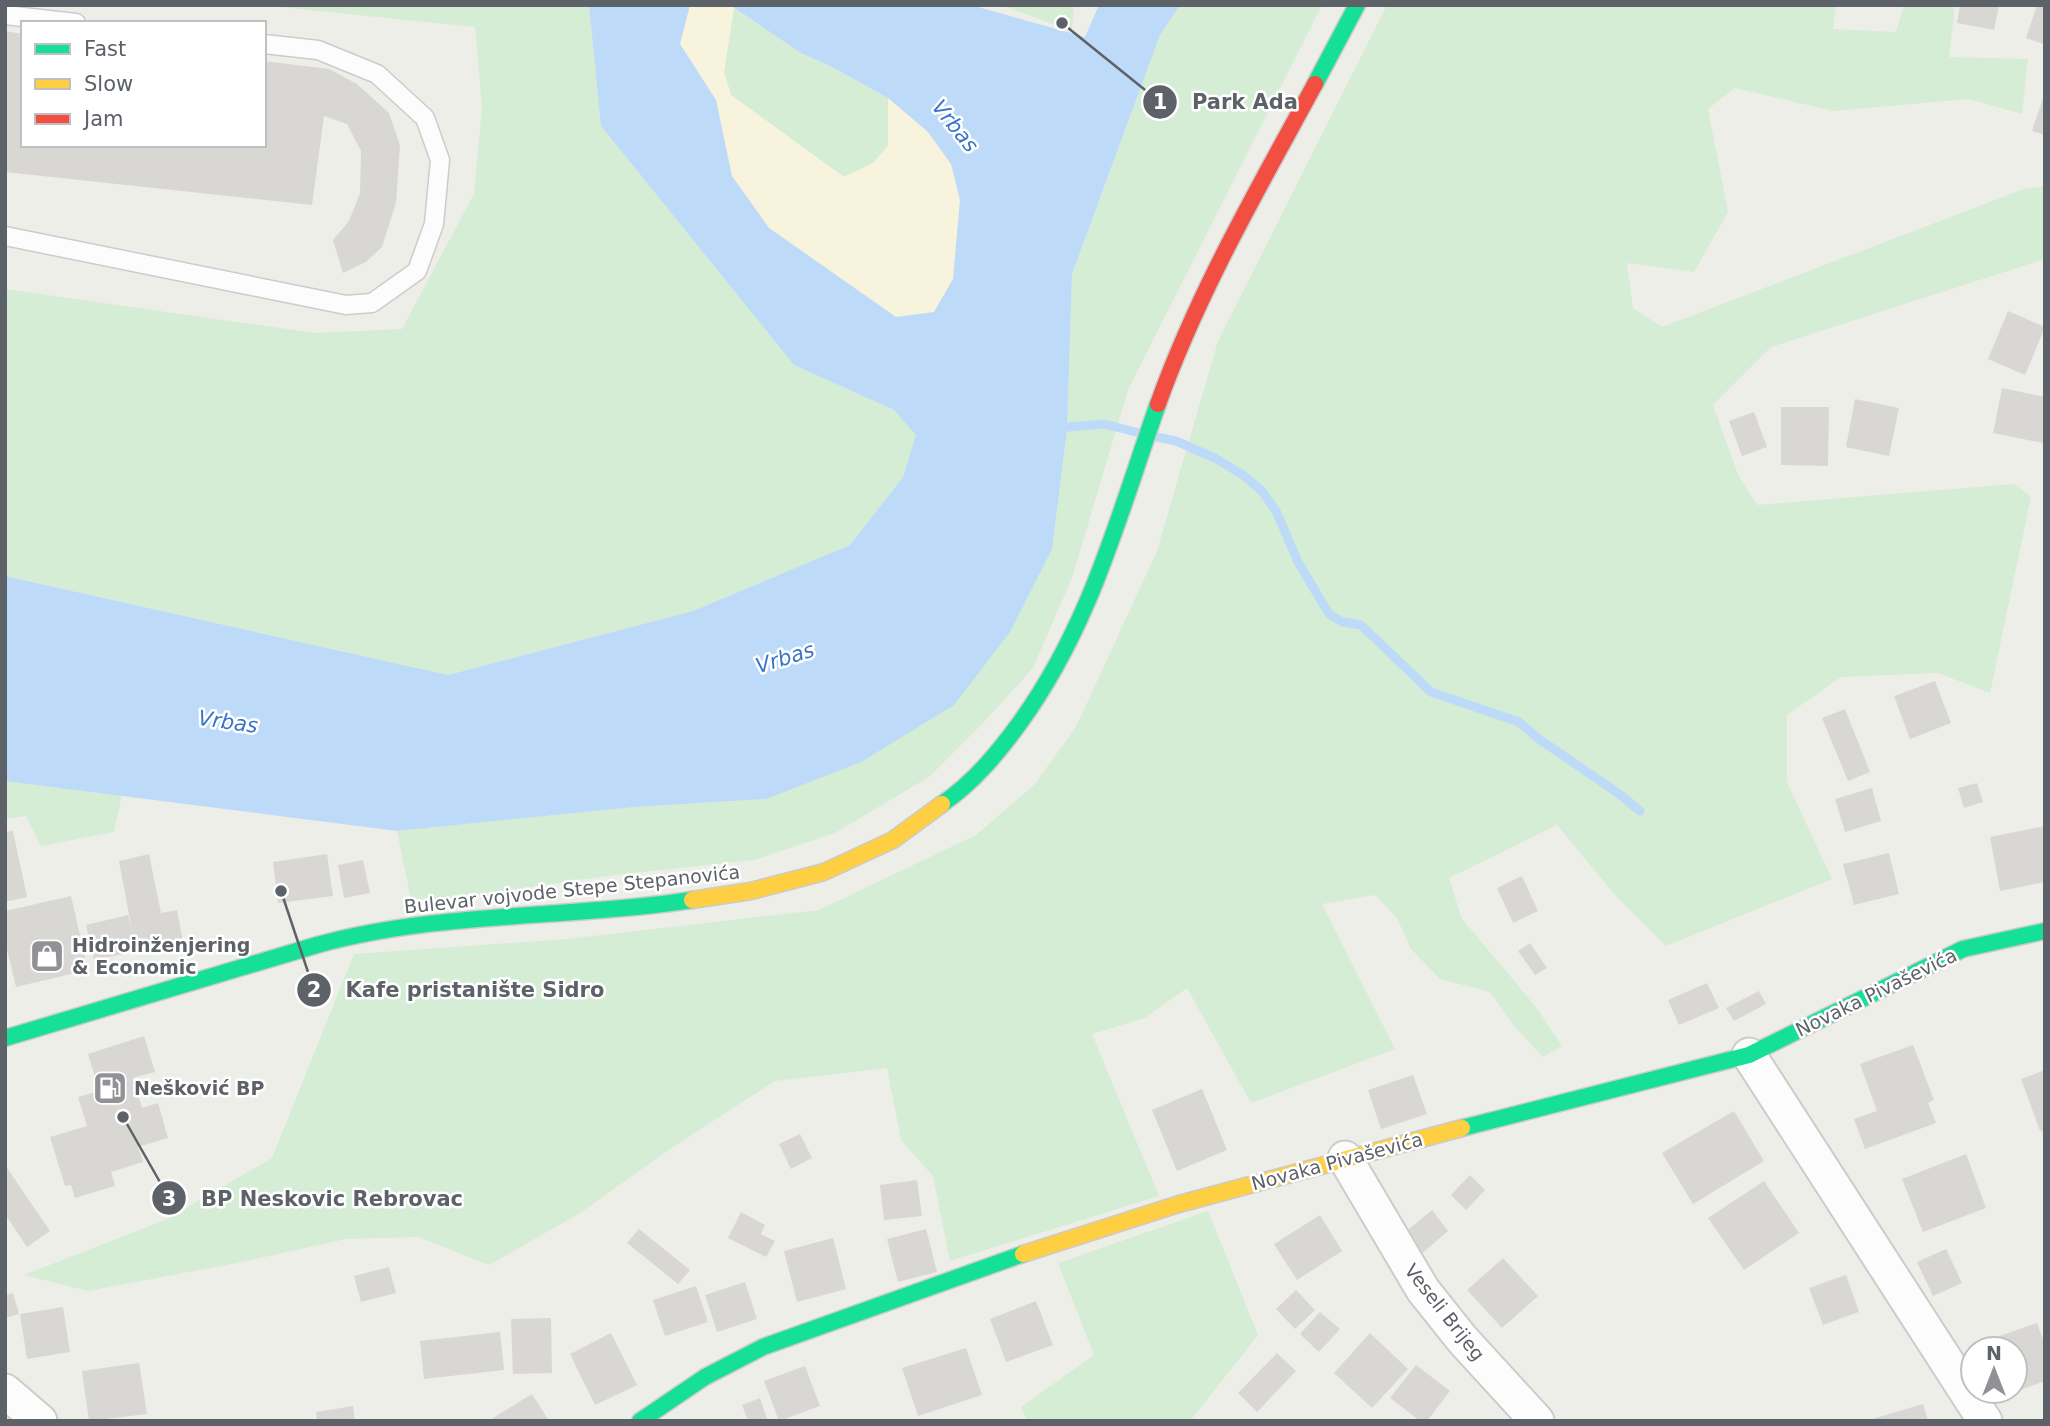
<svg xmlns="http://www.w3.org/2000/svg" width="2050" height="1426" viewBox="0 0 2050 1426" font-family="'DejaVu Sans',sans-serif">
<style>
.green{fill:#d5ecd5}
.sand{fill:#f7f3dd}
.water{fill:#bddbf8}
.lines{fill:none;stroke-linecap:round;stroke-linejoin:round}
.stream{stroke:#bddbf8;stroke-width:9}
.building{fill:#d8d7d4}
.lane-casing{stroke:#cbcccb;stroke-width:21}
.street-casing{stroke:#cbcccb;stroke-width:37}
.fast-casing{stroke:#cacbcb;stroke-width:19}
.slow-casing{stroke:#cacbcb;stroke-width:19}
.jam-casing{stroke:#cacbcb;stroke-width:19}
.lane{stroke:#fcfcfc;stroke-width:18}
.street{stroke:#fcfcfc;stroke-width:33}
.fast{stroke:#16e098;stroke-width:16}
.slow{stroke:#ffcf43;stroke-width:16}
.jam{stroke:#f24e42;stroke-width:16}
.labels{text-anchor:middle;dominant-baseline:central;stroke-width:5;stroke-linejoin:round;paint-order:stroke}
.street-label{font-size:19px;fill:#5d6168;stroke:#fff}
.poi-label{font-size:19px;font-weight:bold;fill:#5d6168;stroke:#fff;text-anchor:start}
.water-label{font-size:21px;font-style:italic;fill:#3c75c6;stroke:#fff}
.leader{fill:none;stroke:#5d6168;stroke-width:2.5}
.callout-dot{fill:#5d6168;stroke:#fff;stroke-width:2.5}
.mark-label{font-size:21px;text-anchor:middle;font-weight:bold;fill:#fff}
.callout-label{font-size:21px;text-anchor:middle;font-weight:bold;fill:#5d6168;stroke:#fff;stroke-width:5;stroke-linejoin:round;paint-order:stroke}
</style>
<rect width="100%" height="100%" fill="#eeeee9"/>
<g class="green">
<path d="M260,5H589L601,126L794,365L894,410L917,435L903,477L850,545L693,611L448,675L5,576V289L315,333L402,329L474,194L482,108L475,27Z"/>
<path d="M1001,5H1074L1072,31Z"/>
<path d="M1180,5H1322L1128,390L1072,578L1033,668L984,722L929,777L835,833L754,860L615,875L412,904L397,831L635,807L766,799L1067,429L1072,274L1160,35Z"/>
<path d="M1387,5H1836L1833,29L1896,32L1904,5H1955L1949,57L2028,59L2022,114L1969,99L1833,111L1735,88L1708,109L1728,212L1694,272L1627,263L1633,308L1662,327L2024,189L2045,186V259L1771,347L1713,405L1739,477L1757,505L2014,484L2031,497L1990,693L1938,673L1841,677L1787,715V782L1832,879L1666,946L1615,895L1557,825L1449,878L1462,919L1536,1007L1562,1046L1543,1057L1515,1027L1490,992L1440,979L1411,949L1397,918L1375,895L1322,904L1395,1049L1251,1103L1187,988L1145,1018L1092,1034L1159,1196L950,1261L933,1176L901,1140L887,1068L775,1081L670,1149L580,1213L489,1265L418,1237L346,1239L237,1263L88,1291L24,1275L165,1220L272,1158L354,954L567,939L819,910L976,835L1034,785L1076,727L1157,551L1218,341Z"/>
<path d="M734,8L801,53L834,68L888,98V146L873,163L844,177L731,95L724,72Z"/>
<path d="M5,781L122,795L114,832L41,846L26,816L5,819Z"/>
<path d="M1208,1211L1258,1335L1190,1421H1027L1021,1407L1094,1355L1058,1263Z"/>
</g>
<path class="sand" d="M690,5H730L734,8L724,72L731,95L844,177L873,163L888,146V98L928,132L951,164L960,200L953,279L935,312L896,317L769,228L732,176L716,100L680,44Z"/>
<path class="water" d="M589,5H690L680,44L716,100L732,176L769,228L896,317L934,312L953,279L960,200L951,164L928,132L888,98L834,68L801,53L730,5H971L1085,37L1099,5H1180L1160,35L1072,274L1067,429L1052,549L1010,632L954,705L861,762L766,799L635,807L397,831L5,781V576L448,675L693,611L850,545L903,477L916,435L894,410L794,365L601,126Z"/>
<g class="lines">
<g class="stream">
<path d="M1057,428L1104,424L1140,433"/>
<path d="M1157,437L1176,441L1215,458L1243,475L1262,491L1276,511L1298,562L1329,614L1342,622L1361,625L1431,692L1519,722L1539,739L1622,796L1640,811"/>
</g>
</g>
<g class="building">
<path d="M1960,5H1999L1994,30L1957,23Z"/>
<path d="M2037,5H2045L2043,44L2026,38Z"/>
<path d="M5,31L23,34V145H264V61L329,69L357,84L389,113L400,145L396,203L382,247L366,262L343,273L333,240L349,221L360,193L361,151L347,124L324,116L312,205L5,172Z"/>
<path d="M2044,95H2045V135L2032,131Z"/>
<path d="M2008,311L2045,327L2025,375L1988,359Z"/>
<path d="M2002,388L2045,397L2043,443L1993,433Z"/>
<path d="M1855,399L1899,408L1889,456L1846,447Z"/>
<path d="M1781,407H1829L1828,466L1781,465Z"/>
<path d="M1754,412L1767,447L1742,456L1729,421Z"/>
<path d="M1935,681L1951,723L1910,739L1894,696Z"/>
<path d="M1845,709L1870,772L1848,781L1822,718Z"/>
<path d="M1977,783L1983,802L1964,808L1958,788Z"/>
<path d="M1872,788L1881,821L1845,832L1835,799Z"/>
<path d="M2045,826V882L2000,891L1990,837Z"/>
<path d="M13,831L27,897L5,902V832Z"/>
<path d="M1889,853L1899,894L1854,905L1843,864Z"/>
<path d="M149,854L161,913L177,910L183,942L94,960L86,925L128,915L132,931L119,861Z"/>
<path d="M327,854L333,896L278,903L273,862Z"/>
<path d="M363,860L370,893L344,898L338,865Z"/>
<path d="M1522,876L1538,911L1513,923L1497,888Z"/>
<path d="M71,896L88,970L16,987L5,941V911Z"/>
<path d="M1530,943L1547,968L1535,975L1518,951Z"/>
<path d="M1707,983L1719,1008L1679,1025L1668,1000Z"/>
<path d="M1759,991L1766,1004L1734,1021L1726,1008Z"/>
<path d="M144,1036L155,1072L133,1078L142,1108L158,1103L168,1138L138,1147L143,1162L111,1172L115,1186L75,1198L71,1185L65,1186L50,1137L87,1126L78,1097L99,1091L88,1054Z"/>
<path d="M1913,1045L1934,1100L1928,1103L1936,1123L1865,1149L1854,1119L1877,1111L1860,1064Z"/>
<path d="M2045,1070V1130L2040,1131L2021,1079Z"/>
<path d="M1413,1075L1427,1114L1381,1129L1368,1090Z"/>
<path d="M1202,1089L1227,1150L1177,1171L1152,1110Z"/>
<path d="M1734,1111L1764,1161L1693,1204L1662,1153Z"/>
<path d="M800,1134L812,1158L791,1169L779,1144Z"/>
<path d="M1966,1154L1986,1208L1923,1232L1902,1179Z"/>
<path d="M5,1165L50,1231L27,1247L5,1214Z"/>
<path d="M1470,1175L1485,1190L1466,1210L1451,1195Z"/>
<path d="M917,1180L922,1216L884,1220L880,1185Z"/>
<path d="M1764,1181L1799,1233L1744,1270L1708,1218Z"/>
<path d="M1432,1210L1448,1231L1420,1255L1403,1234Z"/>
<path d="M741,1212L765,1225L761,1234L775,1241L766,1257L728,1238Z"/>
<path d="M1320,1215L1342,1251L1297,1280L1274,1244Z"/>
<path d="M639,1229L690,1270L678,1284L627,1243Z"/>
<path d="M926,1229L937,1272L898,1282L887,1239Z"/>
<path d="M833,1238L846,1289L797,1302L784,1251Z"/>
<path d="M1946,1249L1962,1283L1933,1296L1917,1262Z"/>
<path d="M1503,1258L1538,1296L1502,1328L1467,1290Z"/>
<path d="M389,1267L396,1293L361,1302L354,1276Z"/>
<path d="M1846,1275L1859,1312L1823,1325L1809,1288Z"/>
<path d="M745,1282L757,1319L717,1332L705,1295Z"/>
<path d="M696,1286L708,1322L665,1336L653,1300Z"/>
<path d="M1296,1290L1315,1310L1295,1329L1276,1309Z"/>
<path d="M13,1293L19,1314L5,1318V1295Z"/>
<path d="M1036,1301L1053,1345L1006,1362L990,1319Z"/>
<path d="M63,1307L70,1352L27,1359L20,1314Z"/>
<path d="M1320,1312L1340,1329L1319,1352L1300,1334Z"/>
<path d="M551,1318L552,1373L513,1374L511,1319Z"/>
<path d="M2037,1323L2045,1345V1381L1993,1400L1990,1391H2015V1349H1975L1974,1345Z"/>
<path d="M500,1332L504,1370L424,1379L420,1341Z"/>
<path d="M611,1333L637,1385L595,1405L570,1354Z"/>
<path d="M1370,1333L1408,1369L1372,1408L1334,1373Z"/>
<path d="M966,1348L982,1395L918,1416L902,1368Z"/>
<path d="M1277,1353L1296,1371L1257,1412L1238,1393Z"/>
<path d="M139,1363L147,1414L89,1421L82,1371Z"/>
<path d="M1416,1365L1450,1391L1427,1421H1420L1390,1398Z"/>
<path d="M805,1366L820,1406L779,1421L764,1381Z"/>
<path d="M532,1394L549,1421H488Z"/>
<path d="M760,1398L768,1421H748L742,1405Z"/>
<path d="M1923,1404L1928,1421H1869V1420Z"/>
<path d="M353,1406L355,1421H317L316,1412Z"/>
</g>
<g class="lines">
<g class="lane-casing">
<g id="lane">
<path d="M5,15L76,23"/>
<path d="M5,236L346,305L372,303L417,271L434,224L440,160L425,118L377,74L318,50L264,44"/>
</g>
</g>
<g class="street-casing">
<g id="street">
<path d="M1749,1055L1985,1421"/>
<path d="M1345,1158L1423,1290L1462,1339L1537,1421"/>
<path d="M5,1391L40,1421"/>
</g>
</g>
<g class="fast-casing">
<g id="fast">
<path d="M1315,84L1357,5"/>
<path d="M942,804C973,783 997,754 1019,724C1091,625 1118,517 1158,404"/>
<path d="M5,1038L317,945C440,911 567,919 692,900"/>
<path d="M1462,1128L1749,1055L1963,949L2045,931"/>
<path d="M640,1421L705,1377L763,1347L1023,1254"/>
</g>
</g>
<g class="slow-casing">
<g id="slow">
<path d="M692,900L751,891L824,872L893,840L942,804"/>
<path d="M1023,1254L1179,1204L1462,1128"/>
</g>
</g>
<g class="jam-casing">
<path id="jam" d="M1158,404C1198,292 1259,187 1315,84"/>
</g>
<use href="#lane" class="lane"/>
<use href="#street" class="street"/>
<use href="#fast" class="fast"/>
<use href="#slow" class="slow"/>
<use href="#jam" class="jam"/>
</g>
<defs>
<g id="shop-square" transform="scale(1.75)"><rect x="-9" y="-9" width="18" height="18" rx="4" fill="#909295" stroke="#fff"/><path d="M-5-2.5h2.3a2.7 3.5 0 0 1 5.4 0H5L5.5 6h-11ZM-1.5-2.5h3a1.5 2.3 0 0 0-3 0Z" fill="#fff"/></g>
<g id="fuel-square" transform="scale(1.75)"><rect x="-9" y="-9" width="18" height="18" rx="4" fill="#909295" stroke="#fff"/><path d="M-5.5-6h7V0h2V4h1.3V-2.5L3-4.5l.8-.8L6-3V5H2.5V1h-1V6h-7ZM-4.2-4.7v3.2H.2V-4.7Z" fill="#fff"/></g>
</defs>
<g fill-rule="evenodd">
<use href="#shop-square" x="47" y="956"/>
<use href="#fuel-square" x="110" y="1088"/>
</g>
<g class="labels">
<g class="street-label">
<text transform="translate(572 889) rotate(-6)">Bulevar vojvode Stepe Stepanovića</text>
<text transform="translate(1876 992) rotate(-26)">Novaka Pivaševića</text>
<text transform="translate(1337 1161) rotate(-15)">Novaka Pivaševića</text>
<text transform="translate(1445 1312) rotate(52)">Veseli Brijeg</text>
</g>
<g class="poi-label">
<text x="72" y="945">Hidroinženjering<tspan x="72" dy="22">&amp; Economic</tspan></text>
<text x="134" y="1088">Nešković BP</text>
</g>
<g class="water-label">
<text transform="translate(955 126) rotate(51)">Vrbas</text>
<text transform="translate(785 658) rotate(-17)">Vrbas</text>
<text transform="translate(228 722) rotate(8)">Vrbas</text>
</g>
</g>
<path class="leader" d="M1062 23L1160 102M281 891L314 990M123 1117L169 1198"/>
<g class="callout-dot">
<circle cx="1062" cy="23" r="7"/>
<circle cx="281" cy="891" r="7"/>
<circle cx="123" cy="1117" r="7"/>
<circle cx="1160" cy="102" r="18"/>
<circle cx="314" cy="990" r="18"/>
<circle cx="169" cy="1198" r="18"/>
</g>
<g class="mark-label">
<text x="1160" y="109">1</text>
<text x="314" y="997">2</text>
<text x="169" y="1206">3</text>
</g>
<g class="callout-label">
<text x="1245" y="109">Park Ada</text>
<text x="475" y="997">Kafe pristanište Sidro</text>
<text x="332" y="1206">BP Neskovic Rebrovac</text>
</g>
<rect width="2050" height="1426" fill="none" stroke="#5d6168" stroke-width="14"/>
<rect x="21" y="21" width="245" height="126" fill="#ffffff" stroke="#bec0c3" stroke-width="2"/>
<rect x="35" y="44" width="35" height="10" fill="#16e098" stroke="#bec0c3" stroke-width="2"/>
<text x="84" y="56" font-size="21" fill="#5d6168">Fast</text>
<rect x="35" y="79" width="35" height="10" fill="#ffcf43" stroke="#bec0c3" stroke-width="2"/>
<text x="84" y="91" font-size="21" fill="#5d6168">Slow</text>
<rect x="35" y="114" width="35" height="10" fill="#f24e42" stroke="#bec0c3" stroke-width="2"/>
<text x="84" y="126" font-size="21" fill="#5d6168">Jam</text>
<g transform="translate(1994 1370)"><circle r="33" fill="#ffffff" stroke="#bec0c3" stroke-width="2"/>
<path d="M0-5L12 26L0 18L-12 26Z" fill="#909295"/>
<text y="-10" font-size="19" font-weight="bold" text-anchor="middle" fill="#5d6168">N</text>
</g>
</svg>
